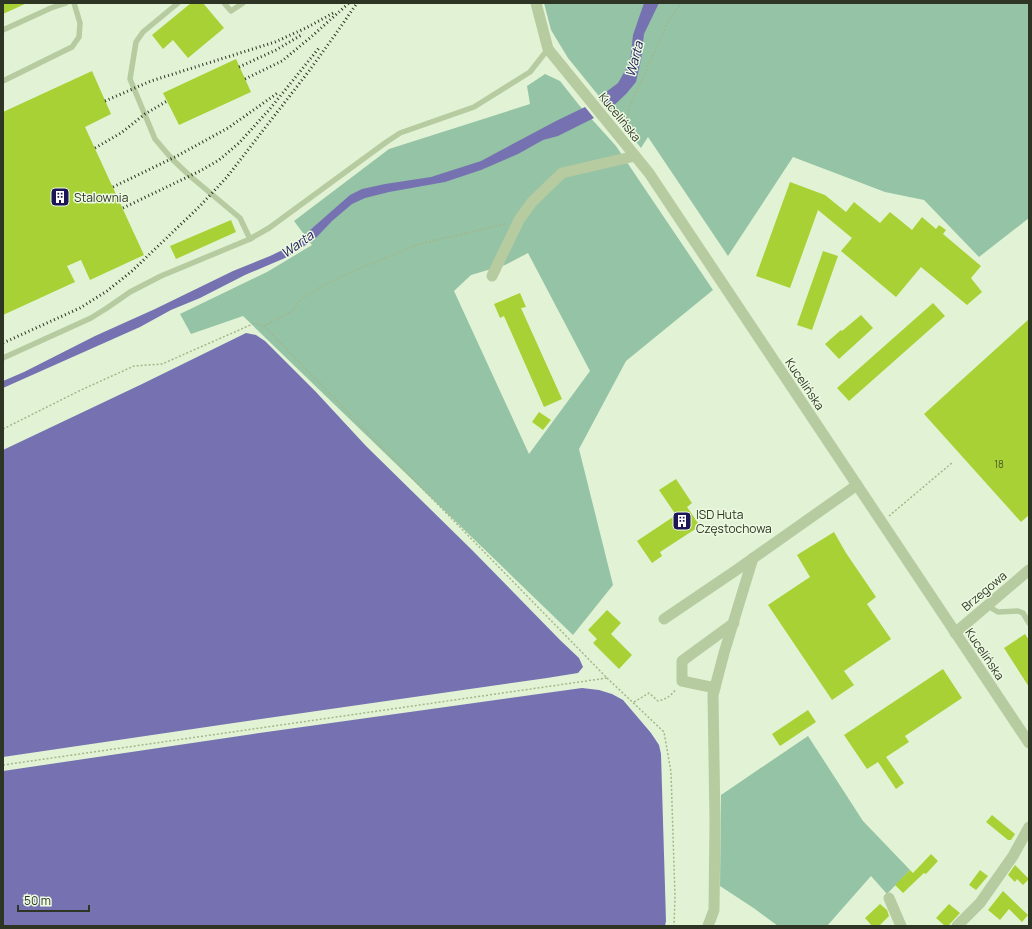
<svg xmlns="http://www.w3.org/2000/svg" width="1032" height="929" viewBox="0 0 1032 929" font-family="Manrope,sans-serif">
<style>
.green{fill:#94c3a5;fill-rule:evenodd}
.water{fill:#7672b2}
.building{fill:#a8d135}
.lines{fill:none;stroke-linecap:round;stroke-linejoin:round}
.path{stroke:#a3b78b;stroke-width:1.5;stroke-dasharray:2 2;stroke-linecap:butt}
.lane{stroke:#b7cba0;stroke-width:5.5}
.street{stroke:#b7cba0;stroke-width:11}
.rail{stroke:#2f3524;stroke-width:3;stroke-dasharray:1 3;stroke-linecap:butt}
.labels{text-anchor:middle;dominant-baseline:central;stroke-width:3;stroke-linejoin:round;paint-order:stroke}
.number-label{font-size:10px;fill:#4d5c28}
.street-label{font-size:12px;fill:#2f3524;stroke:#ecfae1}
.poi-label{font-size:12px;fill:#2f3524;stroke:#ecfae1;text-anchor:start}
.water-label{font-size:13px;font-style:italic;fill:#1c1659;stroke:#ecfae1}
</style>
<rect width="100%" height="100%" fill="#e2f3d5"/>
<g class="green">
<path d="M544,3H1029V218L979,257L924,200L885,192L793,157L728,256L648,137L641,148L568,58L551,30Z"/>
<path d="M545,74L560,81L579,105L616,146L713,290L626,361L579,449L613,585L573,635L243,316L191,334L180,314L267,272L312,245L294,221L389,149L530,104L527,86ZM528,253L590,371L529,454L454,291L471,275L505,265Z"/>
<path d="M808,736L863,821L910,870L887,894L871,876L827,926H778L755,909L720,886L721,795Z"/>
</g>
<g class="water">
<path d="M644,3H659L644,34L641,60L636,82L626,94L608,111L598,98L618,83L630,62L633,35Z"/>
<path d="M585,107L594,118L558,136L543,140L518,154L481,170L445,182L389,192L365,198L352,204L332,221L314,240L285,258L245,275L200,298L171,310L140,327L3,388V381L24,372L95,336L155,309L233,271L270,256L293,245L350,195L362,189L385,184L431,177L481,161L556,121Z"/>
<path d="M246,333L256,335L265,341L316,392L366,446L472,550L560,640L579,658L583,667L578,673L547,678L220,725L3,757V450L140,385Z"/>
<path d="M582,688L599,690L612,694L623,700L651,733L659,745L661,754L666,921L665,926H3V771L253,734Z"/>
</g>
<g class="building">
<path d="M3,3H27L3,14Z"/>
<path d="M191,3H203L224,28L188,58L173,40L163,49L152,35Z"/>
<path d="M236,59L251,92L179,125L163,93Z"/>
<path d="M92,71L111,114L85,127L144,255L90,280L81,260L67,266L75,282L3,315V112Z"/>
<path d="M790,182L825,195L846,212L854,202L880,223L890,212L912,230L922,217L936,229L939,225L946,230L943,234L981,266L971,278L982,292L967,305L921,267L896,297L841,251L852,238L818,210L790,288L756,276Z"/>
<path d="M231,220L236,232L176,259L170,246Z"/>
<path d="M823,251L838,256L812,330L797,325Z"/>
<path d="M520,293L526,307L521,308L562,399L544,407L504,316L500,318L494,304Z"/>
<path d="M933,303L945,316L849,401L837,388Z"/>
<path d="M861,315L873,328L839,359L825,344L841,330L842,331Z"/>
<path d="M1029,319V515L1021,522L924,414Z"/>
<path d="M539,412L551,420L543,430L532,422Z"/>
<path d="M676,479L692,503L687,507L700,526L660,552L662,556L652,563L637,541L676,515L659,490Z"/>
<path d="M834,532L846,553L876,597L867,604L891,639L844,671L854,685L832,700L768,605L810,577L797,555Z"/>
<path d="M607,610L621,623L611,634L632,655L619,669L593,643L597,639L588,630Z"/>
<path d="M1025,634L1029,640V687L1004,648Z"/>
<path d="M943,669L962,698L905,736L909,742L886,757L904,783L896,789L878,762L867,769L844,735Z"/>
<path d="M808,710L816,722L780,746L772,734Z"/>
<path d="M992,815L1015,834L1011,840H1008L986,822Z"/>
<path d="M931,854L938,861L926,874L924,873L903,893L895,885L910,870L913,873Z"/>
<path d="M1015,865L1029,879L1023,885L1017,879L1015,882L1008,875Z"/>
<path d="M980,870L988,876L976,890L969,885Z"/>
<path d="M1003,891L1028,915L1022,922L1009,909L1000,920L988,910Z"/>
<path d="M880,904L887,910L889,916L879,926H872L865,918Z"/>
<path d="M949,904L960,913L948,926H945L936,918Z"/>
</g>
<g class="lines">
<g class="path">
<path d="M628,131V111L667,24L681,3"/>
<path d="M3,429L81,390L134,366L162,364L255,323L264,326L292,311L300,300L324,285L344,275L419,244L505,224"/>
<path d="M889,516L953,462"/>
<path d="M607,678L664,732L671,772L675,897L674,926"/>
<path d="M634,702L649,693L658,701C666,699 671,696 676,689"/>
<path d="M3,765L607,678L264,326"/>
</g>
<g class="lane">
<path d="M178,3L143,32L136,42L130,79L155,139L172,159L190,176L240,218L250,239"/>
<path d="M224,3L231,11L243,3"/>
<path d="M3,30L51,8L66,3"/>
<path d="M3,81L72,47L79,37L80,23L74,3"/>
<path d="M3,358L91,318L107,308L130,292L161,276L250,239L269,228L385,143L400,133L474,107L530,72L548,49"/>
<path d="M988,605L993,609L998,612L1018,611L1023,613L1029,623"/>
</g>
<g class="street">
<path d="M536,3L548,49L649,173L1029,743"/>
<path d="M492,276L519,220L532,202L562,173L635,156"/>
<path d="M664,619L735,571L857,485"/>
<path d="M955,633L1029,570"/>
<path d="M715,688L682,681V661L734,623"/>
<path d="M889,898L901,926"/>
<path d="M708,926L714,910L715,822L713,695L724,653L753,558"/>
<path d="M957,926L980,903L1013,856L1029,827"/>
</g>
<g class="rail">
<path d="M239,67L276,50L303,34"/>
<path d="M245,79L282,61L311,37L349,3"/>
<path d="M105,101L151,81L275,42L306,28L335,12"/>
<path d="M95,148L121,133L145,114L167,101"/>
<path d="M113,187L177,156L228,128L279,92"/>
<path d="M123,208L200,171L219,160L239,143L269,110L319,48"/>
<path d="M3,343L80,308L107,291L132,271L200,206L227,177L309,71L335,35L357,3"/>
</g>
</g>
<defs>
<g id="building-square" transform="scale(1)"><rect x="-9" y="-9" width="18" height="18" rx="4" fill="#1c1659" stroke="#ecfae1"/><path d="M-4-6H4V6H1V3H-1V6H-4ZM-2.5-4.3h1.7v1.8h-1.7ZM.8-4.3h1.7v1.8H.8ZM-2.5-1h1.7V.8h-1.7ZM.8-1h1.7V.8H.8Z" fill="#fff"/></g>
</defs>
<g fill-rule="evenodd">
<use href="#building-square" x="60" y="197"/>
<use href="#building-square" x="682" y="521"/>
</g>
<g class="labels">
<g class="number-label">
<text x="999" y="464">18</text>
</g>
<g class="street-label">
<text transform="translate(620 117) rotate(51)">Kucelińska</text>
<text transform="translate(805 384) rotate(56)">Kucelińska</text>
<text transform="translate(984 591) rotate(-40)">Brzegowa</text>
<text transform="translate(985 654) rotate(56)">Kucelińska</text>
</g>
<g class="poi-label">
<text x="74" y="197">Stalownia</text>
<text x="696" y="514">ISD Huta<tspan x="696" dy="14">Częstochowa</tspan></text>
</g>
<g class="water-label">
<text transform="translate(634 59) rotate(-75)">Warta</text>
<text transform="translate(297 244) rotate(-36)">Warta</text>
</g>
</g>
<rect width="1032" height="929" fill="none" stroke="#2f3524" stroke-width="8"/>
<path d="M18 905v6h71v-6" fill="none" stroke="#2f3524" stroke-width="2"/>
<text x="24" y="905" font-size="12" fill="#2f3524" stroke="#ecfae1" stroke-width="3" paint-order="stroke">50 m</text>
</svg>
